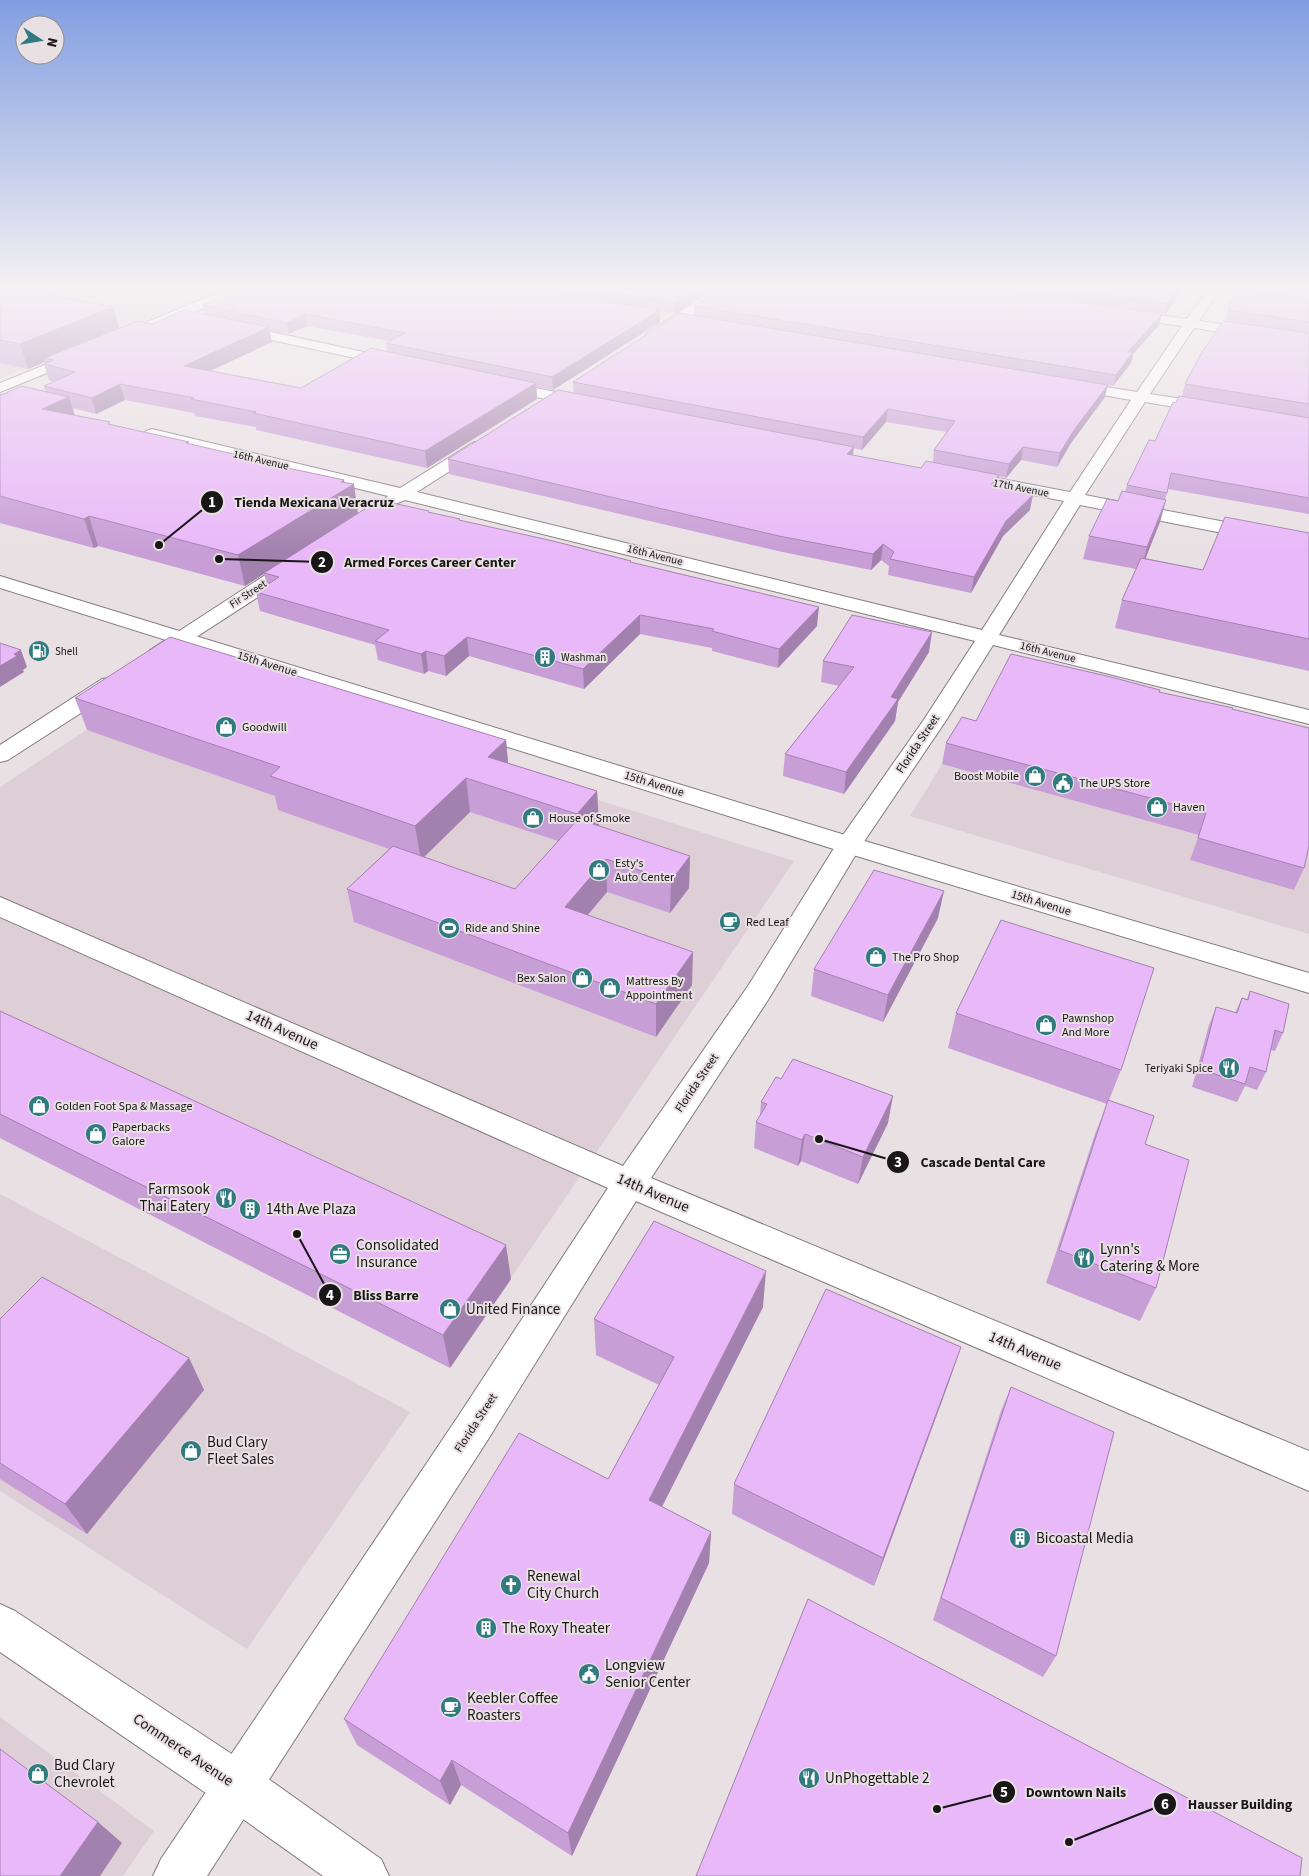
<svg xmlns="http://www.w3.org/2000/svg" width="1309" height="1876" viewBox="0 0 1309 1876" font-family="'Source Sans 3',sans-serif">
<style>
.built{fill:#decfd6}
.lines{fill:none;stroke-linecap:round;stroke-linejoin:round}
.minor-casing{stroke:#817a7e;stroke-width:2}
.major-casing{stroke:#817a7e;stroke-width:2}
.minor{fill:#fff;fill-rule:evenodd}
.major{fill:#fff;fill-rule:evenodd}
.wall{fill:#c89ed6;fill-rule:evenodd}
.shaded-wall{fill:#a381ae}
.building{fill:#e9b8f9;stroke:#a381ae}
.labels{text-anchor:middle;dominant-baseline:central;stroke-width:4;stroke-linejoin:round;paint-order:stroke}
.far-street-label{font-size:11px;fill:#181617;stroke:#e9e0e4}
.far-poi-label{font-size:11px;fill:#181617;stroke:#e9e0e4;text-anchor:start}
.street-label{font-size:12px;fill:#181617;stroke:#e9e0e4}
.poi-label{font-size:12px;fill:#181617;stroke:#e9e0e4;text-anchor:start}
.near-street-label{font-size:15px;fill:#181617;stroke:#e9e0e4}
.near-poi-label{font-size:15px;fill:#181617;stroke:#e9e0e4;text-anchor:start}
.leader{fill:none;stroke:#181617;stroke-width:2}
.callout-dot{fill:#181617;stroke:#e9e0e4;stroke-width:2}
.mark-label{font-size:15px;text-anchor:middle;font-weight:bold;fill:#fff}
.callout-label{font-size:14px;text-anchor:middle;font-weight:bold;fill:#181617;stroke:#e9e0e4;stroke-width:4;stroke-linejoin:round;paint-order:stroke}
</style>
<rect width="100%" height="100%" fill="#e9e0e4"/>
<g class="built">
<path d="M0,289H222L0,379Z"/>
<path d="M179,669L794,861L450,1368L0,1138V787Z"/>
<path d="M958,738L1309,832V934L910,816Z"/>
<path d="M0,1194L410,1412L247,1649L0,1491Z"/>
<path d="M0,1717L154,1831L123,1876H0Z"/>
</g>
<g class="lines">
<g class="minor-casing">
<g id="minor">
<path d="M227,289H244L242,292L157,328H147L145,325L147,322Z"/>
<path d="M716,289H730L658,338H648L646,335L648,332Z"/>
<path d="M1208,289H1220L1199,321L1309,337V345L1194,328L1150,394L1209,403L1214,405L1217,408L1214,411L1209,413L1145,402L1085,495L1309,538V550L1080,505L999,635L1309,710V724L993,645L945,722L861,846L768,1000L651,1178L1309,1451V1491L636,1201L487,1441L207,1876H153L161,1859L459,1415L608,1188L0,917V897L623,1166L748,986L836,845L923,721L975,641L405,500L393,505L387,504L384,500L388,496L146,437L144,434L146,431L152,429L400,488L474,442H486L488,445L486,448L417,492L982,630L1064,501L960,481L954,480L952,476L954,472L960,471L1070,492L1131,400L1069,389L1064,388L1062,385L1064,382L1069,381L1137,392L1182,326L1125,318L1118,314L1125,310L1187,319Z"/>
<path d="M235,324L396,359L401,360L403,363L401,366L396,367L230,331L228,328L230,325Z"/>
<path d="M79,351L86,355L84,358L0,392V383Z"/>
<path d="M499,381L587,398L592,400L595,403L592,406L587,408L494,388L492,385L494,382Z"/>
<path d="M297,557L304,559L306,563L304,567L164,658L157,660L150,658L147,654L150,650L290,559Z"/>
<path d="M110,678L118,679L121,684L118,689L8,760L0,762V745L102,679Z"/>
</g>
</g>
<g class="major-casing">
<g id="major">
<path d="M0,576L858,839L1309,973V993L840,851L0,588Z"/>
<path d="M0,1604L15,1611L253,1768L381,1859L389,1876H323L219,1802L0,1652Z"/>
</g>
</g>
<use href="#minor" class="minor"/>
<use href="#major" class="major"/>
</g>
<g class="wall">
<path d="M0,289L56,296L113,307L119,328L152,324L205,314L203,305L533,289H713L675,313L660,311V322L553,390L536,387L537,399L427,468L256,430V427L195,416L194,413L125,400L96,414L73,408L75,416L110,422V424L190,444L272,463L273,465L345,483L358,513L429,511V512L461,521L631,562L817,626L778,668L712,651V648L640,634L584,689L469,656L446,676L428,671L424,674L378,660L375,645L260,611L256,592L267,585L264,574L245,586L98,546L94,548L0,523V394L45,391L44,386L54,382L49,380L44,364H45V362L28,369L0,363ZM307,326L389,341L386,343L387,352L301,388L211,371L272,342L269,330L289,334Z"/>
<path d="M992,289H1181L1180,291L1166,314Z"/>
<path d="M1267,289H1309V514L1168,489L1165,500H1166L1160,522L1145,558L1203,570L1309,533V671L1115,628L1122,600L1136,569L1083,559L1089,536L1125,492L1127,485L1155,441L1176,403L1182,396L1185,384L1225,321L1228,310L1273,295Z"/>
<path d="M694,306L1159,325L1133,354L1131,363L1113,386L791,332L1105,397L1071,443L1057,467L1021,460L1006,478L999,476L997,486L1030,510L1003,536L971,593L888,575L889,566L881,560L871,570L778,551L449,474L448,459L574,393L573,382L694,316ZM886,422L947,432L934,450L933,462L921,468L853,455V448L862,450Z"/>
<path d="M929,652L898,702L895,721L844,794L783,776L785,754L839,686L821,682L823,661Z"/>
<path d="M1159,692L1232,709L1304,868L1294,890L1190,860L1199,835L942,764L946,743L976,721Z"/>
<path d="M75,698L506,740L508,763L597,791L599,825L598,826L690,856L689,888L670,913L607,892L588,915L692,985L656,1037L354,922L347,889L389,849L278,810L275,796L87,730ZM470,812L558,841L515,889L424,857Z"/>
<path d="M938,918L883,1022L811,996L814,969Z"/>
<path d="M1250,991L1283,1033L1275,1051L1270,1050L1266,1072L1257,1090L1245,1086L1237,1102L1192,1087L1209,1025L1216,1007L1235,1013L1242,998L1247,999Z"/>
<path d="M0,1011L511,1279L450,1368L0,1138Z"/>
<path d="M956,1013L1121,1070L1109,1100L1145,1144L1156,1288L1140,1321L1046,1283L1095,1134L1107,1104L948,1048Z"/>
<path d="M761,1102L888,1123L858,1184L801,1161L798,1166L754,1148L756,1122L760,1116Z"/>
<path d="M763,1307L662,1507L711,1532L709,1563L572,1856L461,1785L450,1805L357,1745L344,1719L608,1479L659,1385L596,1355L594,1319Z"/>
<path d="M0,1319L189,1358L204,1390L87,1534L0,1479Z"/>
<path d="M950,1379L874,1586L732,1514L734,1484Z"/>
<path d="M1011,1387L1056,1656L1043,1677L933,1620L1001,1411Z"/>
</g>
<g class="shaded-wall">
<path d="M45,289H54L60,310L36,292Z"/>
<path d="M697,289H713L675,313V303Z"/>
<path d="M1178,289H1181L1180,291L1166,314L1168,304Z"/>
<path d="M113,307L120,331L44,358L45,362L28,369L20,344Z"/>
<path d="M660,310V322L553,390L552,377Z"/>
<path d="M305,314L307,326L289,334L287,323Z"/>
<path d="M1162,314L1159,325L1133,354L1131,363L1113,386L1116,375L1128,352Z"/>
<path d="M269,327L272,342L188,381L184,366Z"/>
<path d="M536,383L537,399L427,468L425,451Z"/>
<path d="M120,384L125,400L96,414L92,398Z"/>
<path d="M1108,385L1105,397L1071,443L1057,467L1060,453L1074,430Z"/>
<path d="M69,397L77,423L42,409Z"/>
<path d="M888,409L886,422L862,450L863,437Z"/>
<path d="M854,447L852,461L847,454Z"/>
<path d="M1023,447L1021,460L1006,478L1009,464Z"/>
<path d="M999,475L996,490L991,485Z"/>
<path d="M344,480L346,489L354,484L358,513L245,586L238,555Z"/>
<path d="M1033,495L1030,510L1003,536L971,593L974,577L1006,521Z"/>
<path d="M1166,500L1160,522L1141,570L1147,547Z"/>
<path d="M89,516L98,546L94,548L84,519Z"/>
<path d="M883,544L881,560L871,570L873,554Z"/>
<path d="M819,607L817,626L778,668L779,649Z"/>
<path d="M640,615V634L584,689L583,669Z"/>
<path d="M932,632L929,652L898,702L895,721L844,794L846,772L891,697Z"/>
<path d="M467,637L469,656L446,676L444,656Z"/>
<path d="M21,650L27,667L23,670L24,672L0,687V666L14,654Z"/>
<path d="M426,651L428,671L424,674L421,654Z"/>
<path d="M506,740L509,773L488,757Z"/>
<path d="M466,778L470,812L421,860L415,826Z"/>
<path d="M597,791L599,825L579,848L577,814Z"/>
<path d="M690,856L689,888L670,913L671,881Z"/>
<path d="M606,859L607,892L567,939L565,907Z"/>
<path d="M944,891L938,918L883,1022L888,995Z"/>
<path d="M693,952L692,985L656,1037V1004Z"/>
<path d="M893,1096L888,1123L858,1184L863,1157Z"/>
<path d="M805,1134L801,1161L798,1166L802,1140Z"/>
<path d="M506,1245L511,1279L450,1368L443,1335Z"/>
<path d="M766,1271L763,1307L649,1532V1500Z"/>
<path d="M961,1347L950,1379L874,1586L883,1558Z"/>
<path d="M189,1358L204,1390L87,1534L65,1504Z"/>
<path d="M711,1532L709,1563L572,1856L568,1833Z"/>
<path d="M452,1760L461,1785L450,1805L440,1781Z"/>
<path d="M98,1822L122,1843L100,1876H60Z"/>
</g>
<g class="building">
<path d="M0,289H45L36,292L113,307L20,344L0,340Z"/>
<path d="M243,289H531L660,310L552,377L386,343L405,333L305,314L287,323L203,305Z"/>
<path d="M591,289H697L675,303Z"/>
<path d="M719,289H984L1162,314L1128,352H1133L1116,375L694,306Z"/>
<path d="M1063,289H1178L1168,304Z"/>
<path d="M1282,289H1309V322L1228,310L1236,291L1291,297Z"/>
<path d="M184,310L269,327L184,366L301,388L371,348L536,383L425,451L253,413L256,412L191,399L194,398L120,384L92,398L44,386L75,372L44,364L53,360L44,358L138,321L152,324Z"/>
<path d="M680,313L1108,385L1074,430L1060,453L1023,447L1009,464L934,450L955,421L888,409L863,437L573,382Z"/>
<path d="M1223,321L1309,333V404L1185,384L1201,354Z"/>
<path d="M21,386L69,397L42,409L110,422L108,424L189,442L186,443L272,463L269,464L344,480L341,482L354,484L238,555L89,516L84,519L0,496V394L2,395Z"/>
<path d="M558,390L854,447L847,454L921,468L926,461L999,475L991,485L1033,495L1006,521L974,577L890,559L894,552L883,544L873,554L779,536L448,459Z"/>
<path d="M1179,396L1309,418V498L1171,473L1167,493L1127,485L1149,440L1155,441L1173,402L1176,403Z"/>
<path d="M1122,491L1166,500L1147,547L1089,536L1107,499L1118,501Z"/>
<path d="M379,500L429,511L428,512L460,519L459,520L553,541L631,561L630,562L819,607L779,649L712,631L714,629L640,615L583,669L467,637L444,656L426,651L421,654L375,641L389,630L256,592L279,577L264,573Z"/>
<path d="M1225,517L1309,533V639L1122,600L1141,558L1203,570Z"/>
<path d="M852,615L932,632L891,697L898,699L846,772L785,754L854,667L823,661Z"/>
<path d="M170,637L506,740L488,757L597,791L577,814L466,778L415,826L270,776L280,767L75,698Z"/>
<path d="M0,643L21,650L14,654L17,656L0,666Z"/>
<path d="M1011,654L1111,677L1160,690L1159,692L1233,708L1232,709L1309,728V846L1304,868L1198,838L1206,813L946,743L962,717L976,721Z"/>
<path d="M578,819L690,856L671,881L606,859L565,907L693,952L656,1004L347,889L393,846L515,889Z"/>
<path d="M874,870L944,891L888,995L814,969Z"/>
<path d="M1001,920L1154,968L1121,1070L956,1013Z"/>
<path d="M1250,991L1289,1004L1283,1033L1275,1030L1266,1072L1250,1067L1245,1084L1200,1069L1216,1007L1237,1013L1242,998L1248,1000Z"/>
<path d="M0,1011L506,1245L443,1335L0,1114Z"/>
<path d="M793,1059L893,1096L863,1157L805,1134L802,1140L756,1122L767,1104L761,1102L776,1077L781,1079Z"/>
<path d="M1108,1100L1154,1116L1145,1144L1189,1160L1156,1288L1059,1250Z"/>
<path d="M654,1221L766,1271L649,1500L711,1532L568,1833L452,1760L440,1781L344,1719L519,1433L608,1479L674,1357L594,1319Z"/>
<path d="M42,1277L189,1358L65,1504L0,1463V1319Z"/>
<path d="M826,1289L961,1347L883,1558L734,1484Z"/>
<path d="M1011,1387L1114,1432L1056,1656L941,1598Z"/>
<path d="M808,1599L1302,1858L1300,1876H696Z"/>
<path d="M0,1749L98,1822L60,1876H0Z"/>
</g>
<linearGradient id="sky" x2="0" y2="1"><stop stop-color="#829ee0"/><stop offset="0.52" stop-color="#f5f1f3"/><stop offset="1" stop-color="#f5f1f3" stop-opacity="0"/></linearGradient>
<rect width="1309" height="552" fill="url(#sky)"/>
<defs>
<g id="fuel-disc" transform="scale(1.125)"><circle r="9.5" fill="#317a80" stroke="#e9e0e4"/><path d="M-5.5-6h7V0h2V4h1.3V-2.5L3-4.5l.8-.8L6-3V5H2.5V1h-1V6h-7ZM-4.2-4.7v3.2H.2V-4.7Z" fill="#fff"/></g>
<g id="building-disc" transform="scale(1.125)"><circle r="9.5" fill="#317a80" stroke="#e9e0e4"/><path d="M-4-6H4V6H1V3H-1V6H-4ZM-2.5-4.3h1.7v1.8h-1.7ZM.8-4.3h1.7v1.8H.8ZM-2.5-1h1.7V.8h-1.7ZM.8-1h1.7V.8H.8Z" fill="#fff"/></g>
<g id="shop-disc" transform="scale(1.125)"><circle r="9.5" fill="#317a80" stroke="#e9e0e4"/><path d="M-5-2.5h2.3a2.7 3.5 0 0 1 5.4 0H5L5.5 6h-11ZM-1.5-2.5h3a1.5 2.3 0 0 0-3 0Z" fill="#fff"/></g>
<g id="civic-disc" transform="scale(1.125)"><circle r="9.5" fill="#317a80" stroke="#e9e0e4"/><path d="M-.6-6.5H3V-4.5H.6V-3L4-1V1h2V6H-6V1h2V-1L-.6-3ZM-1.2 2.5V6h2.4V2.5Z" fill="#fff"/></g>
<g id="cafe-disc" transform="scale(1.125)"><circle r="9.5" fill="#317a80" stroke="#e9e0e4"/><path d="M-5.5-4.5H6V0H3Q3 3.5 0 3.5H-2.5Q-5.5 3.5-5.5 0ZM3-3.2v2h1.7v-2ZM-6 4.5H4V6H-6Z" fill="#fff"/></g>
<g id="stadium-disc" transform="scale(1.125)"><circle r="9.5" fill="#317a80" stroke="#e9e0e4"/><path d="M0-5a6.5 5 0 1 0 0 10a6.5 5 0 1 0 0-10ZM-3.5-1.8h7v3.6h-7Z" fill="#fff"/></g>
<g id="restaurant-disc" transform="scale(1.125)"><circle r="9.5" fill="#317a80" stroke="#e9e0e4"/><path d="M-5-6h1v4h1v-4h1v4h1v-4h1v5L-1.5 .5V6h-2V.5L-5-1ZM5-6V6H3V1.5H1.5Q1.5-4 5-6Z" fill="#fff"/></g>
<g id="office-disc" transform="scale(1.125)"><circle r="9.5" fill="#317a80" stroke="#e9e0e4"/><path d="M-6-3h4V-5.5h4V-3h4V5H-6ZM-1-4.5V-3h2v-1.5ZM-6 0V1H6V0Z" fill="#fff"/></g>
<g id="church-disc" transform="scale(1.125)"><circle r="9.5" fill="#317a80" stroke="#e9e0e4"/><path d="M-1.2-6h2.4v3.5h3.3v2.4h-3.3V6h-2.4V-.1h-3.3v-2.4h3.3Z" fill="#fff"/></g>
</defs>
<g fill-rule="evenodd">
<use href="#fuel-disc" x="39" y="651"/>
<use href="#building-disc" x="545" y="657"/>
<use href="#shop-disc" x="226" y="727"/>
<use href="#shop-disc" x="1035" y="776"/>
<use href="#civic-disc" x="1063" y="783"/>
<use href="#shop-disc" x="1157" y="807"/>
<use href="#shop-disc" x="533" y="818"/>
<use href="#shop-disc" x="599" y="870"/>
<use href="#cafe-disc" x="730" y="922"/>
<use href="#stadium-disc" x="449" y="928"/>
<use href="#shop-disc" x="876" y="957"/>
<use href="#shop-disc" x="582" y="978"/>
<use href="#shop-disc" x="610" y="988"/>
<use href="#shop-disc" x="1046" y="1025"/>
<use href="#restaurant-disc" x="1229" y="1068"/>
<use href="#shop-disc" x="39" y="1106"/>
<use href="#shop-disc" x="96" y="1134"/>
<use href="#restaurant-disc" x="226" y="1198"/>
<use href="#building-disc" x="250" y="1209"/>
<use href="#office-disc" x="340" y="1254"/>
<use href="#restaurant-disc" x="1084" y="1258"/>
<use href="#shop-disc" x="450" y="1309"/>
<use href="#shop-disc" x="191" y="1451"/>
<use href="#building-disc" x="1020" y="1538"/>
<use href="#church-disc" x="511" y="1585"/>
<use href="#building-disc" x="486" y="1628"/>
<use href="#civic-disc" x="589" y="1674"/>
<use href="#cafe-disc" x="451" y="1707"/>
<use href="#shop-disc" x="38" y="1774"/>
<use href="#restaurant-disc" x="809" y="1778"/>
</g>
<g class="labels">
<g class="far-street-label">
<text transform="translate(261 460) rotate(13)">16th Avenue</text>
<text transform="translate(1021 488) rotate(11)">17th Avenue</text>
<text transform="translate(655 555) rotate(14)">16th Avenue</text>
<text transform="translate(248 594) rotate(-33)">Fir Street</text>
<text transform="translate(1048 652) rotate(14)">16th Avenue</text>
</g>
<g class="far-poi-label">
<text x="55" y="651">Shell</text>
<text x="561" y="657">Washman</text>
</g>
<g class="street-label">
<text transform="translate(267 664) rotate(17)">15th Avenue</text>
<text transform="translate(918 744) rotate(-56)">Florida Street</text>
<text transform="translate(654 784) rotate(17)">15th Avenue</text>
<text transform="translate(1041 903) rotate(17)">15th Avenue</text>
<text transform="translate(697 1083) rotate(-56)">Florida Street</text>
<text transform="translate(476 1423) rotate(-57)">Florida Street</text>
</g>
<g class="poi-label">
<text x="242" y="727">Goodwill</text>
<text x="1019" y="776" text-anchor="end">Boost Mobile</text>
<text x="1079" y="783">The UPS Store</text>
<text x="1173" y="807">Haven</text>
<text x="549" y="818">House of Smoke</text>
<text x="615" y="863">Esty's<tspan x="615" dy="14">Auto Center</tspan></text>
<text x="746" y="922">Red Leaf</text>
<text x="465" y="928">Ride and Shine</text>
<text x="892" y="957">The Pro Shop</text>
<text x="566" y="978" text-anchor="end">Bex Salon</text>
<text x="626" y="981">Mattress By<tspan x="626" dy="14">Appointment</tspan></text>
<text x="1062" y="1018">Pawnshop<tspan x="1062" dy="14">And More</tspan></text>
<text x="1213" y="1068" text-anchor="end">Teriyaki Spice</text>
<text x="55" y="1106">Golden Foot Spa &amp; Massage</text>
<text x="112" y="1127">Paperbacks<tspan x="112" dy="14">Galore</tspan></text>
</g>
<g class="near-street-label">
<text transform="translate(282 1030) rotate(24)">14th Avenue</text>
<text transform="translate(653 1193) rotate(23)">14th Avenue</text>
<text transform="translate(1025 1351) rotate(23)">14th Avenue</text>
<text transform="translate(183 1750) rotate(34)">Commerce Avenue</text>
</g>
<g class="near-poi-label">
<text x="210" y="1189" text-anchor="end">Farmsook<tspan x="210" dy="17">Thai Eatery</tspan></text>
<text x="266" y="1209">14th Ave Plaza</text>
<text x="356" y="1245">Consolidated<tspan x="356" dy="17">Insurance</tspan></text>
<text x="1100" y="1249">Lynn's<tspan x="1100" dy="17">Catering &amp; More</tspan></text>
<text x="466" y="1309">United Finance</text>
<text x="207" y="1442">Bud Clary<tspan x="207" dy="17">Fleet Sales</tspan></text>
<text x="1036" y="1538">Bicoastal Media</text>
<text x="527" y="1576">Renewal<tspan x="527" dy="17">City Church</tspan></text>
<text x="502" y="1628">The Roxy Theater</text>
<text x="605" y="1665">Longview<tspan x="605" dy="17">Senior Center</tspan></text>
<text x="467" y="1698">Keebler Coffee<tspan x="467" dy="17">Roasters</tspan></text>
<text x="54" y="1765">Bud Clary<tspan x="54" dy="17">Chevrolet</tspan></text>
<text x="825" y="1778">UnPhogettable 2</text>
</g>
</g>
<path class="leader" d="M159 545L212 502M219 559L322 562M819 1139L898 1162M297 1234L330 1295M937 1809L1004 1792M1069 1842L1165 1804"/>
<g class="callout-dot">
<circle cx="159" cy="545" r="5"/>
<circle cx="219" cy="559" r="5"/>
<circle cx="819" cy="1139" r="5"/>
<circle cx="297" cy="1234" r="5"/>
<circle cx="937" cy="1809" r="5"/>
<circle cx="1069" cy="1842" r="5"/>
<circle cx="212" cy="502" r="12"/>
<circle cx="322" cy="562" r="12"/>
<circle cx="898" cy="1162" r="12"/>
<circle cx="330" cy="1295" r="12"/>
<circle cx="1004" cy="1792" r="12"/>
<circle cx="1165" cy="1804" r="12"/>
</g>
<g class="mark-label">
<text x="212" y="507">1</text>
<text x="322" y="567">2</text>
<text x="898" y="1167">3</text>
<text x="330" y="1300">4</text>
<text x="1004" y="1797">5</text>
<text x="1165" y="1809">6</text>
</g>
<g class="callout-label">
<text x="314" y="507">Tienda Mexicana Veracruz</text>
<text x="430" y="567">Armed Forces Career Center</text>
<text x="983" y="1167">Cascade Dental Care</text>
<text x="386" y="1300">Bliss Barre</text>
<text x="1076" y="1797">Downtown Nails</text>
<text x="1240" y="1809">Hausser Building</text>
</g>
<g transform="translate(40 40) rotate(102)"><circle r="24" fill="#e9e0e4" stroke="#958f92"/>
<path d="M0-4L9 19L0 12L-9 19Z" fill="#317a80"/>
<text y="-8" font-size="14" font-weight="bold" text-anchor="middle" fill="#181617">N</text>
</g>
</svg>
